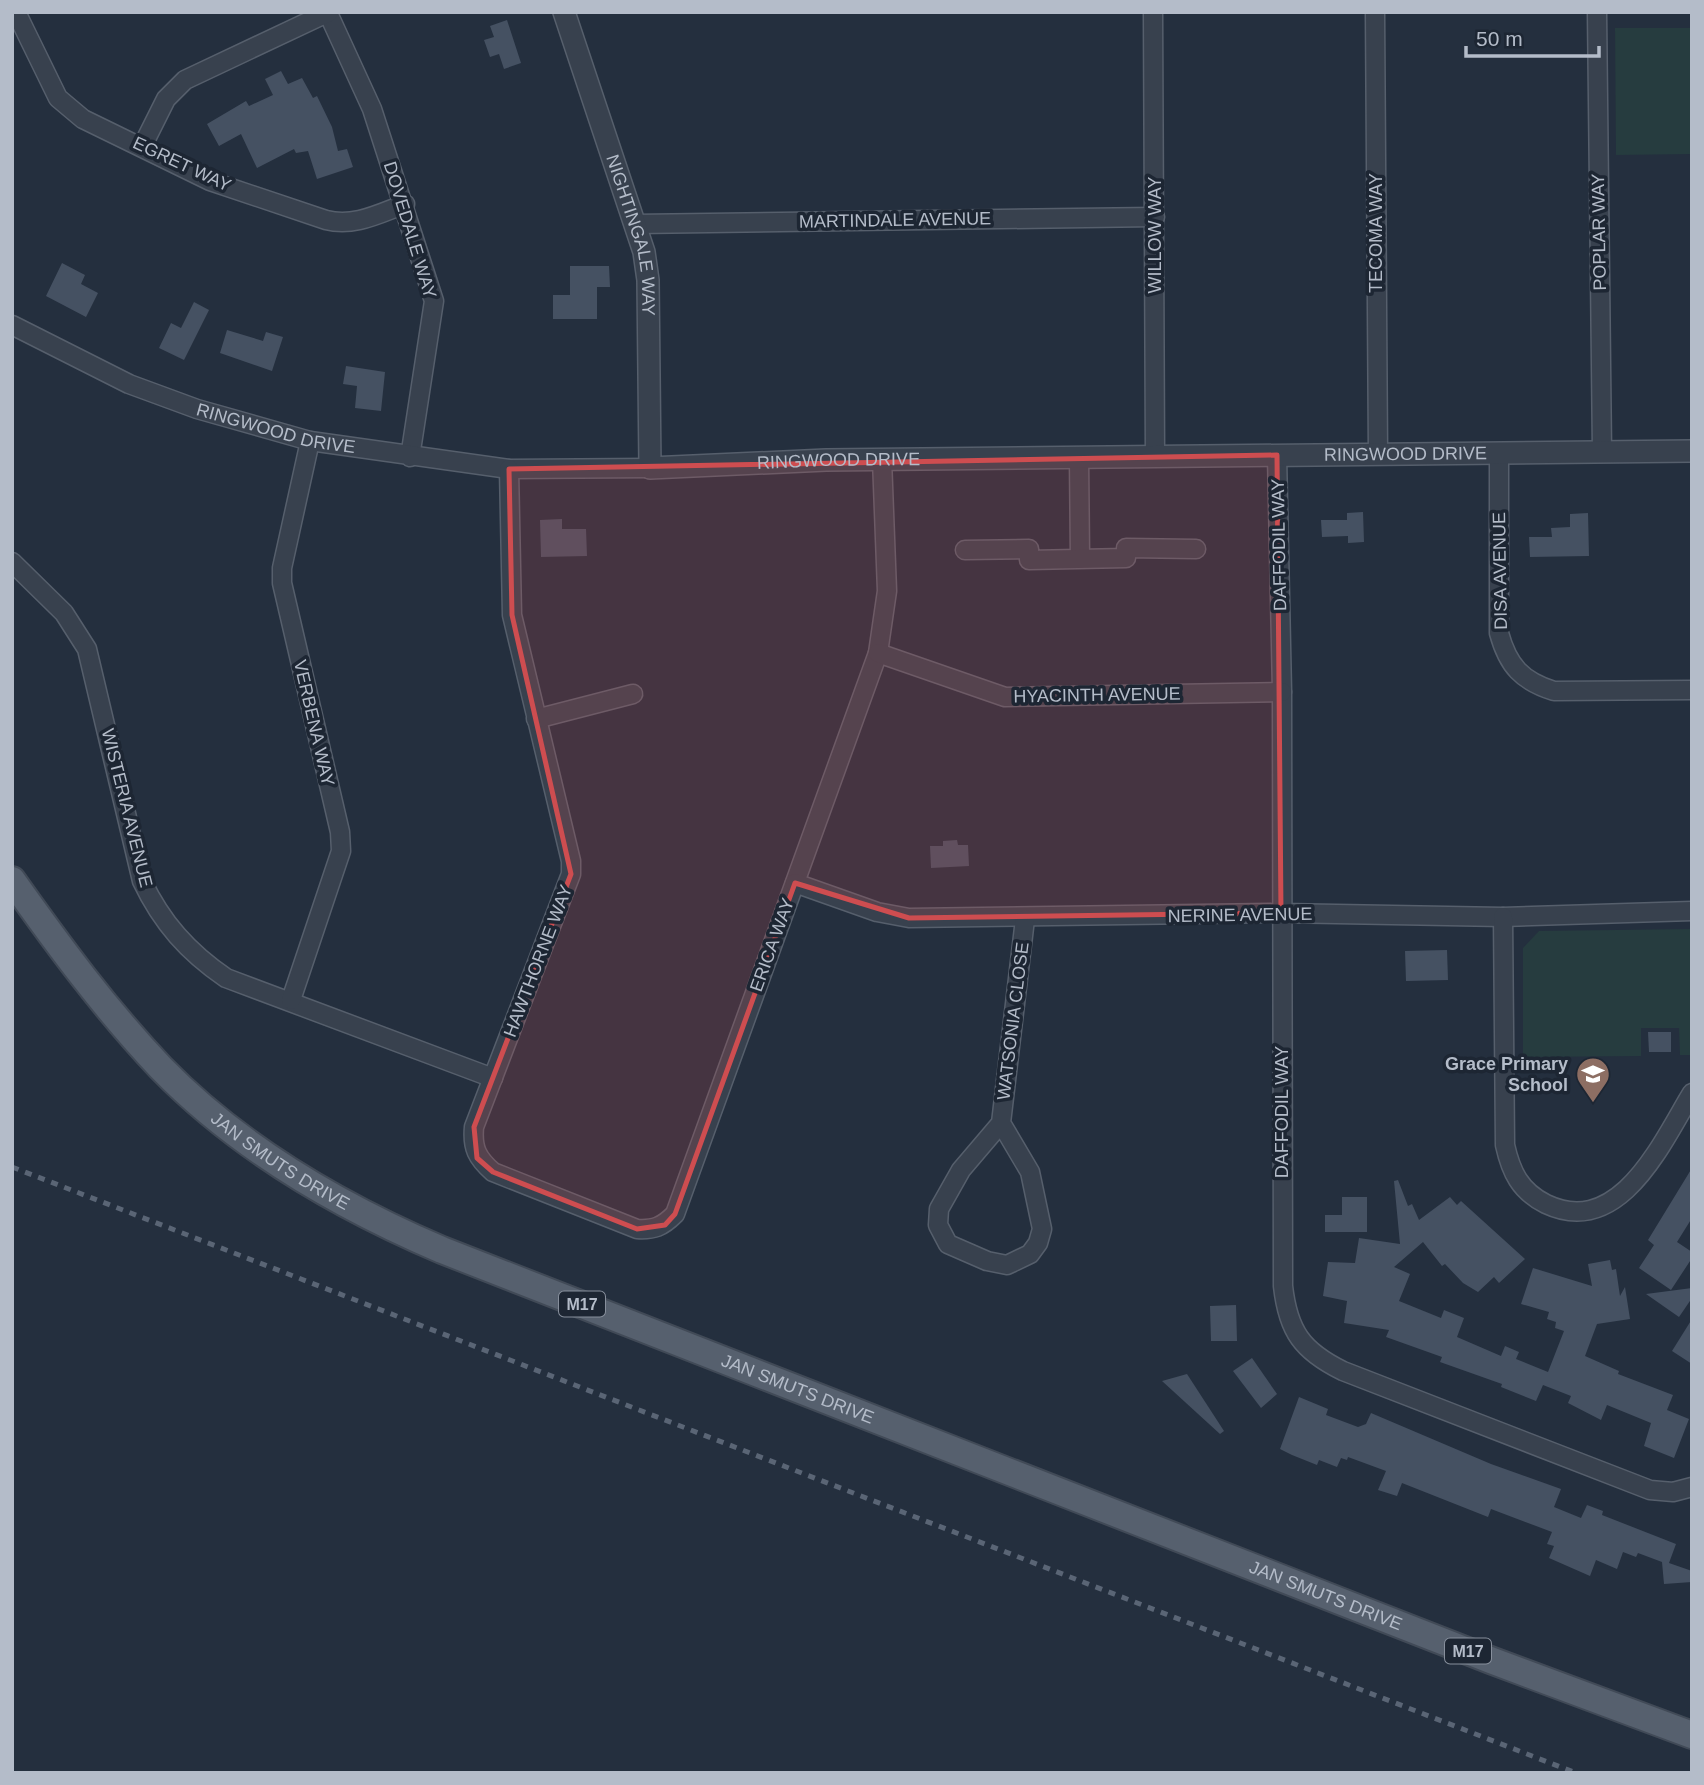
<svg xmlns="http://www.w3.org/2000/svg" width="1704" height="1785" viewBox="0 0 1704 1785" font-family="Helvetica,sans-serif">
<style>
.green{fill:#263c3f}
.building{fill:#455162}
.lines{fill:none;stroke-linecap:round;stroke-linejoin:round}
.minor-casing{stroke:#565f6c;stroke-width:21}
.tertiary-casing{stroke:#565f6c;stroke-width:24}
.primary-casing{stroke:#414a57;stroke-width:30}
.minor{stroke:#38414e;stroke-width:18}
.tertiary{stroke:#38414e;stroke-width:21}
.primary{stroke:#56606e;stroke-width:26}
.rail{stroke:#5a6575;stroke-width:5;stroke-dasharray:7 7;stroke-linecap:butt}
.marked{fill:#ce4d50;fill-opacity:0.2;stroke:#ce4d50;stroke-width:5;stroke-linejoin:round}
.labels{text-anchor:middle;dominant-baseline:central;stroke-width:7;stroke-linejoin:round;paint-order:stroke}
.shield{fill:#1d2633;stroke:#878f9c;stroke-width:2}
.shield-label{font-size:16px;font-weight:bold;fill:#b4bcc9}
.street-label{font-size:18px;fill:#b4bcc9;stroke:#1d2633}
.poi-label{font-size:18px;font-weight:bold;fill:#b4bcc9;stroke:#1d2633;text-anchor:end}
</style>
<rect width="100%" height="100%" fill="#242f3e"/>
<g class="green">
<path d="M1615,28H1692V154L1616,155Z"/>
<path d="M1692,929V1055H1680L1679,1028H1641V1056L1523,1057V948L1539,931Z"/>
</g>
<g class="building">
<path d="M507,20L521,63L504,69L499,54L490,57L484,40L494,37L490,26Z"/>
<path d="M281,71L288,84L302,78L313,98L317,96L332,127L338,151L347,149L353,167L317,179L308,151L296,153L294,149L257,168L241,134L219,146L207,124L246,101L249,106L273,95L265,79Z"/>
<path d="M62,263L85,275L81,284L98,293L86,317L46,296Z"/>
<path d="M570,266H609L610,287H597V319H553V295H570Z"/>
<path d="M194,302L209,310L184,360L159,348L171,323L181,328Z"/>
<path d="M227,330L263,341L266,332L283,337L272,371L220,353Z"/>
<path d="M346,366L385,372L381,411L355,408L357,386L343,384Z"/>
<path d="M1363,512L1364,542L1348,543V536L1322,537L1321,520H1347V513Z"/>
<path d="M1588,513L1589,556L1530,557L1529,537H1552L1551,528L1570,527V514Z"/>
<path d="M562,519V529H586L587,556L541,557L540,520Z"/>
<path d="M957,840L958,845H968L969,866L931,868L930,846H943V841Z"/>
<path d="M1447,950L1448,980L1406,981L1405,951Z"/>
<path d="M1648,1032H1671V1052H1649Z"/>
<path d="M1692,1168V1218L1677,1242L1692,1252V1258L1671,1290L1639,1268L1654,1245L1648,1240Z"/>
<path d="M1398,1180L1408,1206L1412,1204L1419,1220L1450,1197L1457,1205L1461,1201L1525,1259L1499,1283L1494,1277L1478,1292L1463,1283L1445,1264L1442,1266L1423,1242L1394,1267L1410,1274L1399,1301L1441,1318L1444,1310L1464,1318L1457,1337L1501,1356L1505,1346L1519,1352L1516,1359L1548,1372L1564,1331L1555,1328L1556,1322L1547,1319L1549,1312L1521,1304L1533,1268L1592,1286L1588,1264L1610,1260L1612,1270L1616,1269L1620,1296L1625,1287L1630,1319L1597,1324L1585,1356L1619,1371L1618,1374L1673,1395L1667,1410L1689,1419L1674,1458L1644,1446L1651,1423L1607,1405L1601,1420L1568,1403L1571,1396L1543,1385L1536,1401L1501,1387L1502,1384L1440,1362L1442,1357L1386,1337L1389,1330L1344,1323L1347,1301L1323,1296L1328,1262L1355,1263L1359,1238L1400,1244L1394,1181Z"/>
<path d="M1342,1197H1367V1232H1325V1215H1342Z"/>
<path d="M1692,1288V1298L1679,1317L1646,1294Z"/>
<path d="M1236,1305L1237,1341H1211L1210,1306Z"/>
<path d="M1692,1319V1364L1672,1351Z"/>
<path d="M1252,1358L1277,1394L1261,1408L1233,1371Z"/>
<path d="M1187,1374L1224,1431L1220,1434L1162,1381Z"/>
<path d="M1299,1397L1328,1409L1326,1415L1358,1427L1366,1424L1371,1413L1491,1464L1561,1489L1554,1507L1581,1518L1587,1505L1603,1511L1602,1515L1676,1544L1669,1563L1692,1571V1582L1664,1584L1662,1562L1638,1553L1636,1557L1623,1552L1617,1569L1596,1560L1590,1576L1549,1558L1554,1546L1547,1544L1552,1532L1491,1509L1488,1517L1402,1483L1397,1496L1378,1490L1386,1471L1348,1457L1347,1460L1341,1458L1337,1467L1319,1460L1317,1465L1292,1455L1280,1449Z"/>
</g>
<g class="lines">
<g class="minor-casing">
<g id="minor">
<path d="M16,12L58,98L83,119L210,181L326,220C354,227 378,214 405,204"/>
<path d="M1153,12L1155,457"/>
<path d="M1375,12L1378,455"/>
<path d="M1597,12L1602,452"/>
<path d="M328,13L372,109L434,301L410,457"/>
<path d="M143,145L166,99L185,80L329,12"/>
<path d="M636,224L1155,217"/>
<path id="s1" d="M12,325L129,384L197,409L310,441L509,469L650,468"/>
<path d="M1499,454V633C1508,666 1522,681 1554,691L1692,690"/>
<path d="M1277,455L1282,692L1283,1286C1288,1331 1302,1351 1343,1371L1650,1490L1673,1492L1692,1487"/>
<path d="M1079,457L1080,558"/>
<path d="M509,469L512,615L571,861V874L474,1127C472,1148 477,1158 493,1172L637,1229C654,1230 662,1227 675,1214L878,653L887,591L882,459"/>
<path d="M965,550L1029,549V560L1126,558V548L1196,549"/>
<path d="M12,562L64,613L87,649L142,881C162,923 188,952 226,978L493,1078"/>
<path d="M878,653L1005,697L1282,692"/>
<path d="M536,719L633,694"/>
<path d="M795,883L877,912L909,918L1281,913L1503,917L1692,911"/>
<path d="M1503,917L1505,1145C1511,1172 1520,1191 1546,1204C1620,1239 1662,1142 1692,1093"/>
<path d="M291,1000L341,851L340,832L282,583V568L310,441"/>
<path d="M1001,1123L1030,1172L1042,1229L1038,1243L1030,1254L1007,1265L987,1261L948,1244L938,1225L939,1209L961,1170L1001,1123L1025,919"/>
</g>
</g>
<g class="tertiary-casing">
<g id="tertiary">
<path id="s2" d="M564,12L644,252L648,280L650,468L826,460L1692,451"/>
</g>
</g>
<g class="primary-casing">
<g id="primary">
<path id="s3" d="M12,880C58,945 106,1010 161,1068C240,1149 339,1206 442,1250L1493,1661L1692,1735"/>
</g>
</g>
<use href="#minor" class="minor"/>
<use href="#tertiary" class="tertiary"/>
<use href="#primary" class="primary"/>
<path class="rail" d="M12,1167L1576,1773"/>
</g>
<path class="marked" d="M1277,455L1281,913L909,918L795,883L675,1214L665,1225L637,1229L493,1172L477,1158L474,1127L571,874L512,615L509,469Z"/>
<defs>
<g id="school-pin" transform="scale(1.75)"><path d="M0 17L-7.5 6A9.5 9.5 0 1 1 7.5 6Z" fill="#8d6e63" stroke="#1d2633"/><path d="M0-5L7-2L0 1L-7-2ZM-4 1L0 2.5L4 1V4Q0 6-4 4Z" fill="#fff"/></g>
</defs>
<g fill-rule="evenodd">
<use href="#school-pin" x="1593" y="1074"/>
</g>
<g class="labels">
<g class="shield">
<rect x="559" y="1291.5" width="46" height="25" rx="5"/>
<rect x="1445" y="1638.5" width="46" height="25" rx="5"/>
</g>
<g class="shield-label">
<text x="582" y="1304">M17</text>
<text x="1468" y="1651">M17</text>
</g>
<g class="street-label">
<text transform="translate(182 164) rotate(25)">EGRET WAY</text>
<text transform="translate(895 220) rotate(-1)">MARTINDALE AVENUE</text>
<text transform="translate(410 230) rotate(73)">DOVEDALE WAY</text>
<text transform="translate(1599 232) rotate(-91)">POPLAR WAY</text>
<text transform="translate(1376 233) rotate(-90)">TECOMA WAY</text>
<text transform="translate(1155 235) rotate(-90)">WILLOW WAY</text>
<text stroke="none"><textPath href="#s2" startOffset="234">NIGHTINGALE WAY</textPath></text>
<text stroke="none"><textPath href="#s1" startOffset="285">RINGWOOD DRIVE</textPath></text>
<text stroke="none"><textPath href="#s2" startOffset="1225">RINGWOOD DRIVE</textPath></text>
<text stroke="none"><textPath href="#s2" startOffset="658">RINGWOOD DRIVE</textPath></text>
<text transform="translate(1279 545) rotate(-91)">DAFFODIL WAY</text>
<text transform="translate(1500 571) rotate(-91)">DISA AVENUE</text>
<text transform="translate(1097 695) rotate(-1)">HYACINTH AVENUE</text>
<text transform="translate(314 723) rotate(77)">VERBENA WAY</text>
<text transform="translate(127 808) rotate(76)">WISTERIA AVENUE</text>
<text transform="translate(1240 915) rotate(-1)">NERINE AVENUE</text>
<text transform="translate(772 945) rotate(-70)">ERICA WAY</text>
<text transform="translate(538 961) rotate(-69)">HAWTHORNE WAY</text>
<text transform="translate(1013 1021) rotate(-83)">WATSONIA CLOSE</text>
<text transform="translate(1282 1112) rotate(-90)">DAFFODIL WAY</text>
<text stroke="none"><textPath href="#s3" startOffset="392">JAN SMUTS DRIVE</textPath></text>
<text stroke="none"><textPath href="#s3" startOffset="959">JAN SMUTS DRIVE</textPath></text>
<text stroke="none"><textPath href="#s3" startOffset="1526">JAN SMUTS DRIVE</textPath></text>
</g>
<g class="poi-label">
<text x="1568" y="1064">Grace Primary<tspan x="1568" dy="21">School</tspan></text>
</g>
</g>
<rect width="1704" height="1785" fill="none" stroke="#b4bcc9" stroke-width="28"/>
<path d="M1466 46v10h133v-10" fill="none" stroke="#b4bcc9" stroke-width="3.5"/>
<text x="1476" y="46" font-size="21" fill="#b4bcc9" stroke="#1d2633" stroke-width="5" paint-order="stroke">50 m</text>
</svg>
